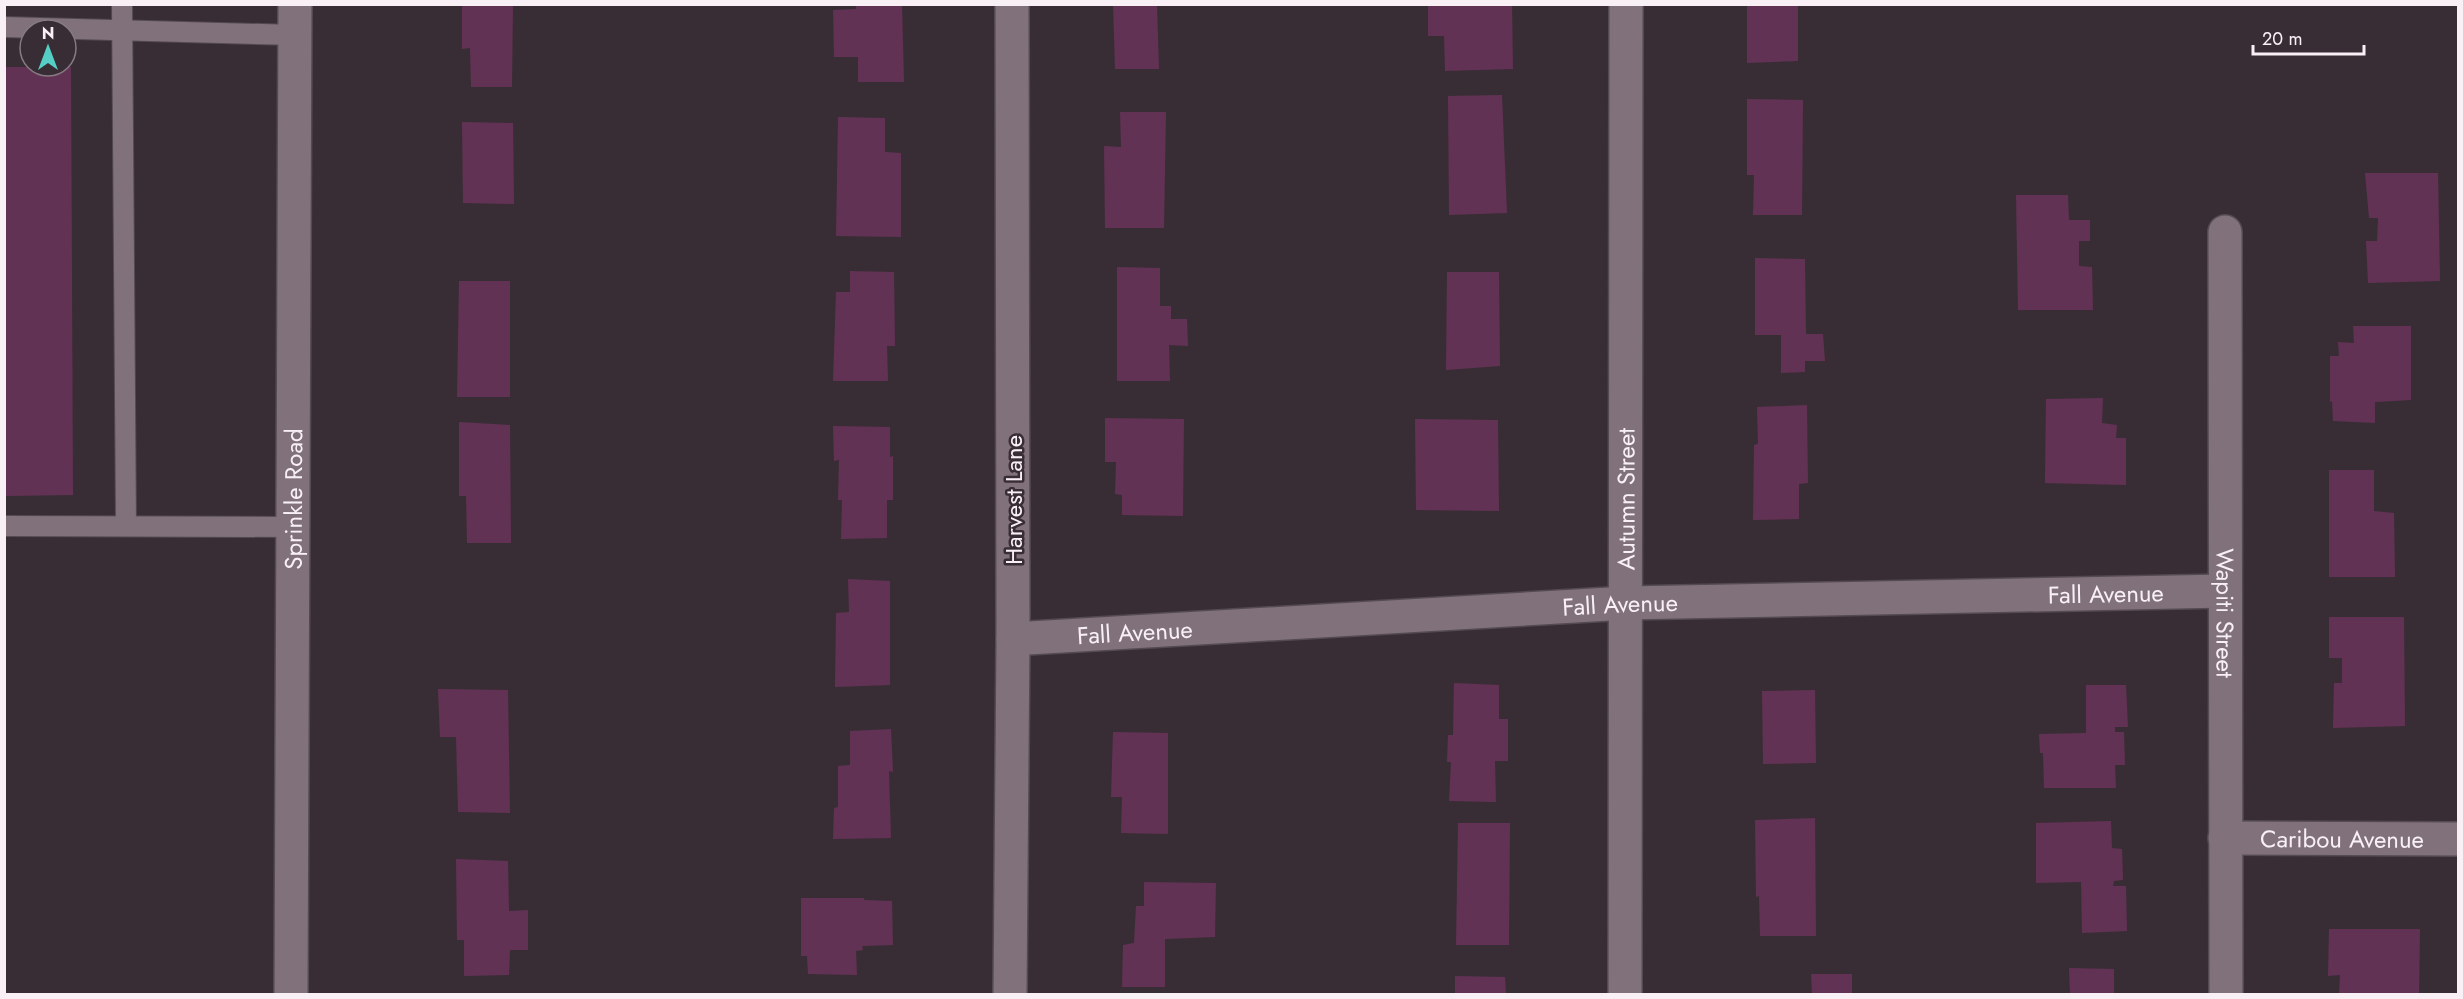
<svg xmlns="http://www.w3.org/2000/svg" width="2463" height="999" viewBox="0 0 2463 999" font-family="Jost,sans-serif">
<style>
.building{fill:#623254}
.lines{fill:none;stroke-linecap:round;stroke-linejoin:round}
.service-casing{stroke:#544a51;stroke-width:22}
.minor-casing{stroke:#544a51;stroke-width:36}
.secondary-casing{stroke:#544a51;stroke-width:36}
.service{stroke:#80717b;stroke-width:20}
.minor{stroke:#80717b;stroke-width:33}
.secondary{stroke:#80717b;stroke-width:33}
.labels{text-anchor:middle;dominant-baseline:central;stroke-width:5;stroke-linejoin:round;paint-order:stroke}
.street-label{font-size:24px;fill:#f9f0f6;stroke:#392d35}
</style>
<rect width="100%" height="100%" fill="#392d35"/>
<g class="building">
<path d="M462,4H513L512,87H471L470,48L462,49Z"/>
<path d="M856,4H902L904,82H858V57H834L833,10L856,9Z"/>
<path d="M1428,4H1512L1513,69L1445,71L1444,36H1428Z"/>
<path d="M1747,4H1798V61L1747,63Z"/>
<path d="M1113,5H1157L1159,69H1115Z"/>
<path d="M4,67H71L73,495L4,496Z"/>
<path d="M1502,95L1507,213L1449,215L1448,96Z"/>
<path d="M1747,99L1803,100L1802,215H1753L1754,175H1747Z"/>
<path d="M1120,112H1166L1164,228H1105L1104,146L1121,147Z"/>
<path d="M838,117L885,118V152L901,153V237L836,236Z"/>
<path d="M462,122L513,123L514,204L463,203Z"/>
<path d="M2365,173H2438L2440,281L2368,283L2366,241H2377L2378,218H2369Z"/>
<path d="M2016,195H2068L2069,220H2090V241H2079V266L2092,267L2093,310H2018Z"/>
<path d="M1755,258L1805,259L1806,334H1823L1825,361H1805V372L1781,373V335H1755Z"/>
<path d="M1117,267L1160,268V306H1171V319H1187L1188,346L1169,345L1170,381H1117Z"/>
<path d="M850,271L894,272L895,346H887L888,381H833L836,292H850Z"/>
<path d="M1447,272H1499L1500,366L1446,370Z"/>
<path d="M459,281H510V397H457Z"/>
<path d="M2353,326H2411V400L2375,402V423L2333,421L2332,401L2330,402V356H2339L2338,342L2354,343Z"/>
<path d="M2103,398L2102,423L2117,425L2116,438H2126V485L2045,483L2046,399Z"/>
<path d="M1807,405L1808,483L1799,484V519L1753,520L1754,445L1758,444L1757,407Z"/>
<path d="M1105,418L1184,419L1183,516L1122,515V495L1115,494L1116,462H1105Z"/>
<path d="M1415,419L1498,420L1499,511L1416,510Z"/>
<path d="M459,422L510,425L511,543H467L466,496H459Z"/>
<path d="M833,426L890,427V457L893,456V500H887V538L841,539L842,500H838L839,460L834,461Z"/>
<path d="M2329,470H2374V511L2394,513L2395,577H2329Z"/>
<path d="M848,579L890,581V685L835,687L836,613L849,612Z"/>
<path d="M2329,617H2404L2405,726L2333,728L2334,683H2342V658H2329Z"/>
<path d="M1454,683L1499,685V719H1508V761H1495L1496,802L1449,801L1451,762H1447L1448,735H1453Z"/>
<path d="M2086,685H2126L2128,727H2115V732H2124L2125,765H2115L2116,788H2044L2043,753H2040L2039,734L2086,733Z"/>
<path d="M438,689L508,690L510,813L458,812L456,737H440Z"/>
<path d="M1815,690L1816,763L1763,764L1762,691Z"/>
<path d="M891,729L893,772L889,771L891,838L833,839L834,808L838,807V766L850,765V731Z"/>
<path d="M1113,732L1168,733V834L1121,833L1122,797H1111Z"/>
<path d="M1815,818L1816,936H1760L1759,896L1756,897L1755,820Z"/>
<path d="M2111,821L2112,848L2122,849L2123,880L2114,881L2113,886H2126L2127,931L2082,933L2081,882L2036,883V823Z"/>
<path d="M1458,823H1510L1509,945H1456Z"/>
<path d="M456,859L508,861L509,911L528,910V950H510L509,975L464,976V940H457Z"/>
<path d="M1144,882L1216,883L1215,937L1165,939V987H1122L1123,945L1134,943L1136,906H1144Z"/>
<path d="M801,898H864V900L892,901L893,945L862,946L863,950L856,951L857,975L808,974L807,956H801Z"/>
<path d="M2329,929H2420L2419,994H2339L2340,975L2328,976Z"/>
<path d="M2069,968L2114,969V994H2070Z"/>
<path d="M1811,974H1852V994H1812Z"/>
<path d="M1455,976L1505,977L1506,994H1455Z"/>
</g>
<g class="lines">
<g class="service-casing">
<g id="service">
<path d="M122,4L126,526"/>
<path d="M4,27L295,35"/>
<path d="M4,526L292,527"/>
</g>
</g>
<g class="minor-casing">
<g id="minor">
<path id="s1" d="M2225,232L2226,994"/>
<path id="s2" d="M1013,639L1627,603L2225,591"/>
<path id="s3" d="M2225,838L2458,839"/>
<path d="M1010,994L1013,639L1012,4"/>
<path id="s4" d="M1625,994L1626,4"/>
</g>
</g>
<g class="secondary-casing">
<g id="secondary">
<path id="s5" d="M291,994L295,4"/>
</g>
</g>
<use href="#service" class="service"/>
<use href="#minor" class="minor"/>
<use href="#secondary" class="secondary"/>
</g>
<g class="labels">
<g class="street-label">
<text stroke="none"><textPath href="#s5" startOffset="495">Sprinkle Road</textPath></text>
<text transform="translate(1013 500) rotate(-90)">Harvest Lane</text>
<text stroke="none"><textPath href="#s4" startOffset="495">Autumn Street</textPath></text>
<text stroke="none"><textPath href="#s2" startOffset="1094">Fall Avenue</textPath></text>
<text stroke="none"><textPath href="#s2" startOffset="608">Fall Avenue</textPath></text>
<text stroke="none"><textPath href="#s1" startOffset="381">Wapiti Street</textPath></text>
<text stroke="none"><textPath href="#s2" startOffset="122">Fall Avenue</textPath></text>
<text stroke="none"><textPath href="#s3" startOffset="117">Caribou Avenue</textPath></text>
</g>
</g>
<rect width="2463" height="999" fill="none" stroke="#f9f0f6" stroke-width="12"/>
<g transform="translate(48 48)"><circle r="28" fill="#392d35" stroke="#867b82" stroke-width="1.5"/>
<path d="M0-4.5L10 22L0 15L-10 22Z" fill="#55cec5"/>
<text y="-9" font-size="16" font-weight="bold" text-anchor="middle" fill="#f9f0f6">N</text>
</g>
<path d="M2253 45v9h111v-9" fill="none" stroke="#f9f0f6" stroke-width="3"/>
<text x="2262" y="45" font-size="18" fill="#f9f0f6" stroke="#392d35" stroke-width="4.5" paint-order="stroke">20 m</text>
</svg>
